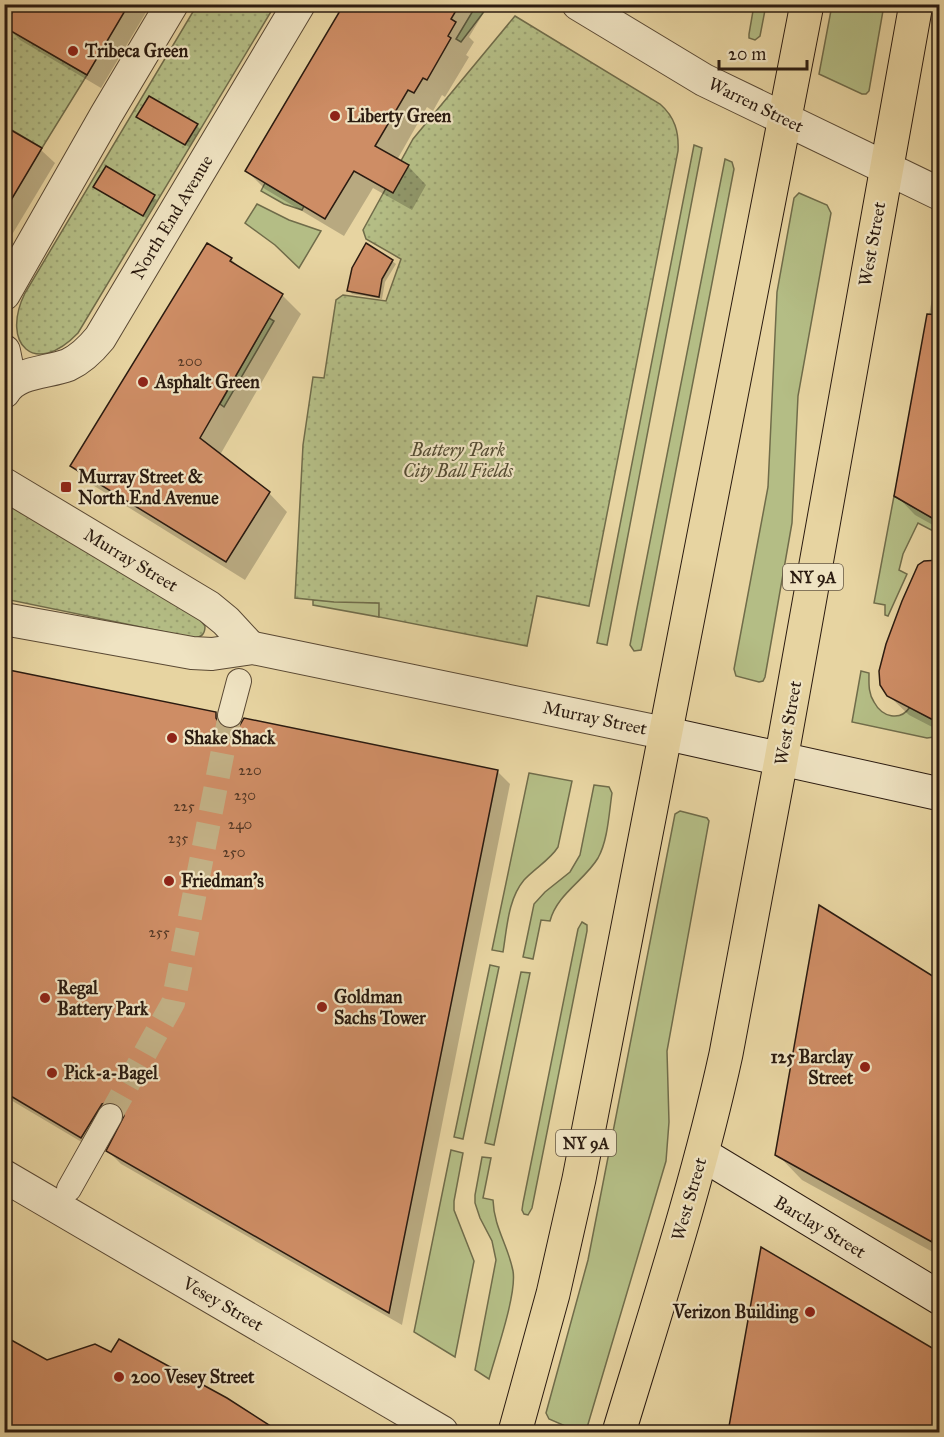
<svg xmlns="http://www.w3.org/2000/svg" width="944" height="1437" viewBox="0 0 944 1437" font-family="'IM FELL Great Primer',serif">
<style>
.green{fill:#b4bd85;stroke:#706c4a;stroke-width:1.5}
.park{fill:url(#park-dots);stroke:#706c4a;stroke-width:1.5}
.shadow{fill:#0003}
.building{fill:#ce8d65;stroke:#2b1b10;stroke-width:1.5}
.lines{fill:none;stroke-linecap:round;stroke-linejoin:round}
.pedestrian-tunnel{stroke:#c1af84;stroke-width:24;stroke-dasharray:24 12;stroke-linecap:butt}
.pedestrian-casing{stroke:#5a4934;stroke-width:26}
.minor-casing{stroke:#5a4934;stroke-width:34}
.secondary-casing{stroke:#2b1b10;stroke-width:35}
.trunk-casing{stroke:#2b1b10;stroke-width:35}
.pedestrian{stroke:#efe3c2;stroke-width:24}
.minor{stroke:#efe3c2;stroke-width:32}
.secondary{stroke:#efe3c2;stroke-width:33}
.trunk{stroke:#e7d4a1;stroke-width:33}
.poi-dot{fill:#8f2418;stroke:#efe3c2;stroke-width:2}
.labels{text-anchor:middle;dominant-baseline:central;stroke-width:4.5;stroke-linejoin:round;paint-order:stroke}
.number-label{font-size:15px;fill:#543825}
.shield{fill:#efe3c2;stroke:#665745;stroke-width:1.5}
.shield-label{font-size:16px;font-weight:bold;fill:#2b1b10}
.poi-label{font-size:18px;font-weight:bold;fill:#2b1b10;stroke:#efe3c2;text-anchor:start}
.street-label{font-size:18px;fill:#2b1b10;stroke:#efe3c2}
.park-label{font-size:18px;font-style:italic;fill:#544c33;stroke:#efe3c2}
</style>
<defs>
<pattern id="park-dots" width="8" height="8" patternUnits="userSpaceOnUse" patternTransform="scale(1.5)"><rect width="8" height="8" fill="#b4bd85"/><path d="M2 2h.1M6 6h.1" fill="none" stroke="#9ba272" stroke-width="1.8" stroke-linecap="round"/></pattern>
</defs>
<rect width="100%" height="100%" fill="#e7d4a1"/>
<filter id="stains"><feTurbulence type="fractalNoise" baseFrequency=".00333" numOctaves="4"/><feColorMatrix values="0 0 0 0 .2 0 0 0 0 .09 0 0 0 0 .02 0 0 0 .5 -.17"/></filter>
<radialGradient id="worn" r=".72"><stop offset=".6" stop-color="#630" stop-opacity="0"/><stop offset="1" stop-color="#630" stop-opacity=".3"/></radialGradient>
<g class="green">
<path d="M477,4L486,9L461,42L456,39Z"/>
<path d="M754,5H766L760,36L755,40L749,38V34Z"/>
<path d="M832,5H884L869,91L866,94H862L819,74Z"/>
<path d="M694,145L702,148L607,645L597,643Z"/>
<path d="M725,159L732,162L734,169L642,646L641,650L634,651L630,645L636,613Z"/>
<path d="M265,183L304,206L302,210L284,204L261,191Z"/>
<path d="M799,193L827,205L831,213L798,396L792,523L765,677L763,681L759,682L736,676L734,669L768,487L777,292L794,198Z"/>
<path d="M257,204L289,220L321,231L299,268L275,245L245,223Z"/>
<path d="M269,318L274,321L224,407L220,404Z"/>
<path d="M894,496L939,522V534L918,523L903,554L899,570L907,574L888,616L885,615V605L874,603Z"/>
<path d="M313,600L380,603L379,617L313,605Z"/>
<path d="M861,671L869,673C869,683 868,693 874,702C882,717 900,722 910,707L939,723V727L934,737L927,738L852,722Z"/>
<path d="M529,773L572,781L558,847C550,860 535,868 524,880C508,899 507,928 503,952L492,950Z"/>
<path d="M594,785L609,787L612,793C609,813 608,840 598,858C585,880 557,894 550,921L541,920L533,959L523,957L534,904L545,892L570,872L580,855Z"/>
<path d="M680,811L707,818L709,821L667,1051L669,1122L666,1161L586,1431L579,1432L549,1419L546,1413L588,1260L675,814Z"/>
<path d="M582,922L587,925V931L532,1208L528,1215L524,1214L522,1210L523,1203L578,929Z"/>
<path d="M490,965L499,967L463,1139L454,1137Z"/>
<path d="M521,972L530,973L494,1145L485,1143Z"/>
<path d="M451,1150L463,1153L454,1201V1210L474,1261L455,1357L414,1332Z"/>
<path d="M482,1157L491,1158L483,1198L493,1200C494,1228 508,1245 513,1271C517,1294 496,1353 489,1379L475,1370L496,1260L492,1241L480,1218L475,1203V1195Z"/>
</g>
<g class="park">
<path d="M197,5H275L78,333C35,378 0,344 25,293Z"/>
<path d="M515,16L660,104C675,117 679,132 678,151L589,606L537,596L527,646L379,617V603L334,602L295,598L303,445L313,377L324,378L336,300L343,295L386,301L401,259L366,239L363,230L413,139Z"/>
<path d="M5,27L87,75L42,148L5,126Z"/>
<path d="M4,501L199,618L205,626C205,634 202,637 194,638L5,599Z"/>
</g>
<g class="shadow">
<path d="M19,4H151L101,88L20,40L6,26Z"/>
<path d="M345,4H482L486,9L469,37L474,42L466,55L469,57L445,97L442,95L433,111L427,107L397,160L408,166L426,185L412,210L373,188L344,236L265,189L247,171Z"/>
<path d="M141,120L197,126L200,129L189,147Z"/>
<path d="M4,128L41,150L55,163L4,248Z"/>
<path d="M106,168L157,200L146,218L98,190Z"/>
<path d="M940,255V529L915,515L896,495Z"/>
<path d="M231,259L240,268L282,295L301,314L220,455L269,493L287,512L245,580L91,484L72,466Z"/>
<path d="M392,261L396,264L385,282L382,299L352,294L349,290Z"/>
<path d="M940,561V731L909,715L888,695L924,562Z"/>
<path d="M4,671L215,713L229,727V730L497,771L510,784L402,1325L121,1164L108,1151L125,1114L115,1117L95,1150L4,1096Z"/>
<path d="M820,908L940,981V1256L802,1180L777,1154Z"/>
<path d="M762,1249L940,1354V1432H729Z"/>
<path d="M4,1338L46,1361L226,1400L278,1432H4Z"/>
</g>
<g class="building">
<path d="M17,4H129L87,75L4,27Z"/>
<path d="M344,4H460L451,19L456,22L448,36L451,38L427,80L423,78L414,93L408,90L375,146L409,165L393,193L354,171L325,219L245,171Z"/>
<path d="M149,96L198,124L185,145L136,117Z"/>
<path d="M4,126L42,148L4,212Z"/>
<path d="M106,166L155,195L143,216L93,187Z"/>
<path d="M207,243L232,258L230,261L283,294L200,438L270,492L226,562L70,466Z"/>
<path d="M366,243L393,260L382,279L379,297L347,291L352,268Z"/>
<path d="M927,314L939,315V522L894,496Z"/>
<path d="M939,560V723L887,696L880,685L879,671L886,644L902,601L918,565L924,561Z"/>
<path d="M4,669L216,712V718L220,725L227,729H233L240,725L244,718L498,770L389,1313L106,1151L124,1116L122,1109L117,1104L110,1102L102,1104L81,1138L4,1092Z"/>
<path d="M819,905L939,980V1201L932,1242L775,1155Z"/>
<path d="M761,1247L939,1352V1432H728Z"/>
<path d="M4,1336L47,1360L95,1344L111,1352L119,1339L227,1398L280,1432H4Z"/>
</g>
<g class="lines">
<path class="pedestrian-tunnel" d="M110,1116L173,1003L230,715"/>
<g class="pedestrian-casing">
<g id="pedestrian">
<path d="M230,715L239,681"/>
<path d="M69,1189L110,1116"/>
</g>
</g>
<g class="minor-casing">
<g id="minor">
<path d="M578,4L704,80L940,194"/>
<path d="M4,294L106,115L172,4"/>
<path d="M4,351L8,371V386"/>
<path d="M4,392C17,371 47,373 68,365C81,359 91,349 100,338L299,4"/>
<path d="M4,484L209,607L226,621L250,647"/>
<path d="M4,619L192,653L212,654L253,648L664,733"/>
<path d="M4,1176L442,1432"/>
</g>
</g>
<g class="secondary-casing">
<g id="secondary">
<path d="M664,733L940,794"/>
<path d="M702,1154L940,1298"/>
</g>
</g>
<g class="trunk-casing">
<g id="trunk">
<path d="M515,1432L553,1294L579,1179L807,4"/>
<path d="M619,1432C657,1307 698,1182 726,1054L781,760L916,4"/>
</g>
</g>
<use href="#pedestrian" class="pedestrian"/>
<use href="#minor" class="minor"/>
<use href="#secondary" class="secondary"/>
<use href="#trunk" class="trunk"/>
</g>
<g class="poi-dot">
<circle cx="73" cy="51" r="6"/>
<circle cx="335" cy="116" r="6"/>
<circle cx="143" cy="382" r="6"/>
<rect x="60" y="481" width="12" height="12" rx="3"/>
<circle cx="172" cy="738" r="6"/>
<circle cx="169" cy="881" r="6"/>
<circle cx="45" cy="998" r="6"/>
<circle cx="322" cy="1007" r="6"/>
<circle cx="865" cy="1067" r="6"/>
<circle cx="52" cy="1073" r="6"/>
<circle cx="810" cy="1312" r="6"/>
<circle cx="119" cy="1377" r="6"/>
</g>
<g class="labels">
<g class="number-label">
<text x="190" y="361">200</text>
<text x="250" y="770">220</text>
<text x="245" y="795">230</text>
<text x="184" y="806">225</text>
<text x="240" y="824">240</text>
<text x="178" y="838">235</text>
<text x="234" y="852">250</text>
<text x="159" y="932">255</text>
</g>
<g class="shield">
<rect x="783" y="564" width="60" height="26" rx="4.5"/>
<rect x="556" y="1130" width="60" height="26" rx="4.5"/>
</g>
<g class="shield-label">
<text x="813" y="577">NY 9A</text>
<text x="586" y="1143">NY 9A</text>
</g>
<g class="poi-label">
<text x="85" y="51">Tribeca Green</text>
<text x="347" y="116">Liberty Green</text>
<text x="155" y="382">Asphalt Green</text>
<text x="78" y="477">Murray Street &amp;<tspan x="78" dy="21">North End Avenue</tspan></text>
<text x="184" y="738">Shake Shack</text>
<text x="181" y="881">Friedman's</text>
<text x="57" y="988">Regal<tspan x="57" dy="21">Battery Park</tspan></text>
<text x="334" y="997">Goldman<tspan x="334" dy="21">Sachs Tower</tspan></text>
<text x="853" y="1057" text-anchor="end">125 Barclay<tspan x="853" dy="21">Street</tspan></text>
<text x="64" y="1073">Pick-a-Bagel</text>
<text x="798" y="1312" text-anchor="end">Verizon Building</text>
<text x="131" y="1377">200 Vesey Street</text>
</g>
<g class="street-label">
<text transform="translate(756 105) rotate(26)">Warren Street</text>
<text transform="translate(172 217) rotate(-59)">North End Avenue</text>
<text transform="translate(872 244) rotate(-80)">West Street</text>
<text transform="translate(131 560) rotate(31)">Murray Street</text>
<text transform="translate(595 718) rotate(12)">Murray Street</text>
<text transform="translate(788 723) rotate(-80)">West Street</text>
<text transform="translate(689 1199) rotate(-74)">West Street</text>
<text transform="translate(820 1227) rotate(31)">Barclay Street</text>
<text transform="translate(223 1304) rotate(30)">Vesey Street</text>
</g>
<g class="park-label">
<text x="458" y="450">Battery Park<tspan x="458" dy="21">City Ball Fields</tspan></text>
</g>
</g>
<rect width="944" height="1437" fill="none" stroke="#e7d4a1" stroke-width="24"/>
<rect x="6" y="6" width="932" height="1425" fill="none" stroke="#2b1b10" stroke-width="3"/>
<rect x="12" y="12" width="920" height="1413" fill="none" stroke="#2b1b10" stroke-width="1.5"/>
<path d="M719 60v9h88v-9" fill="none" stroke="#2b1b10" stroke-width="3"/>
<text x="728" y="60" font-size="18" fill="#2b1b10" stroke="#efe3c2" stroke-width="4.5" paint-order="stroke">20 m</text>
<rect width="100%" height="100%" filter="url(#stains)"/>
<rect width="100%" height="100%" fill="url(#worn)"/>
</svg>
